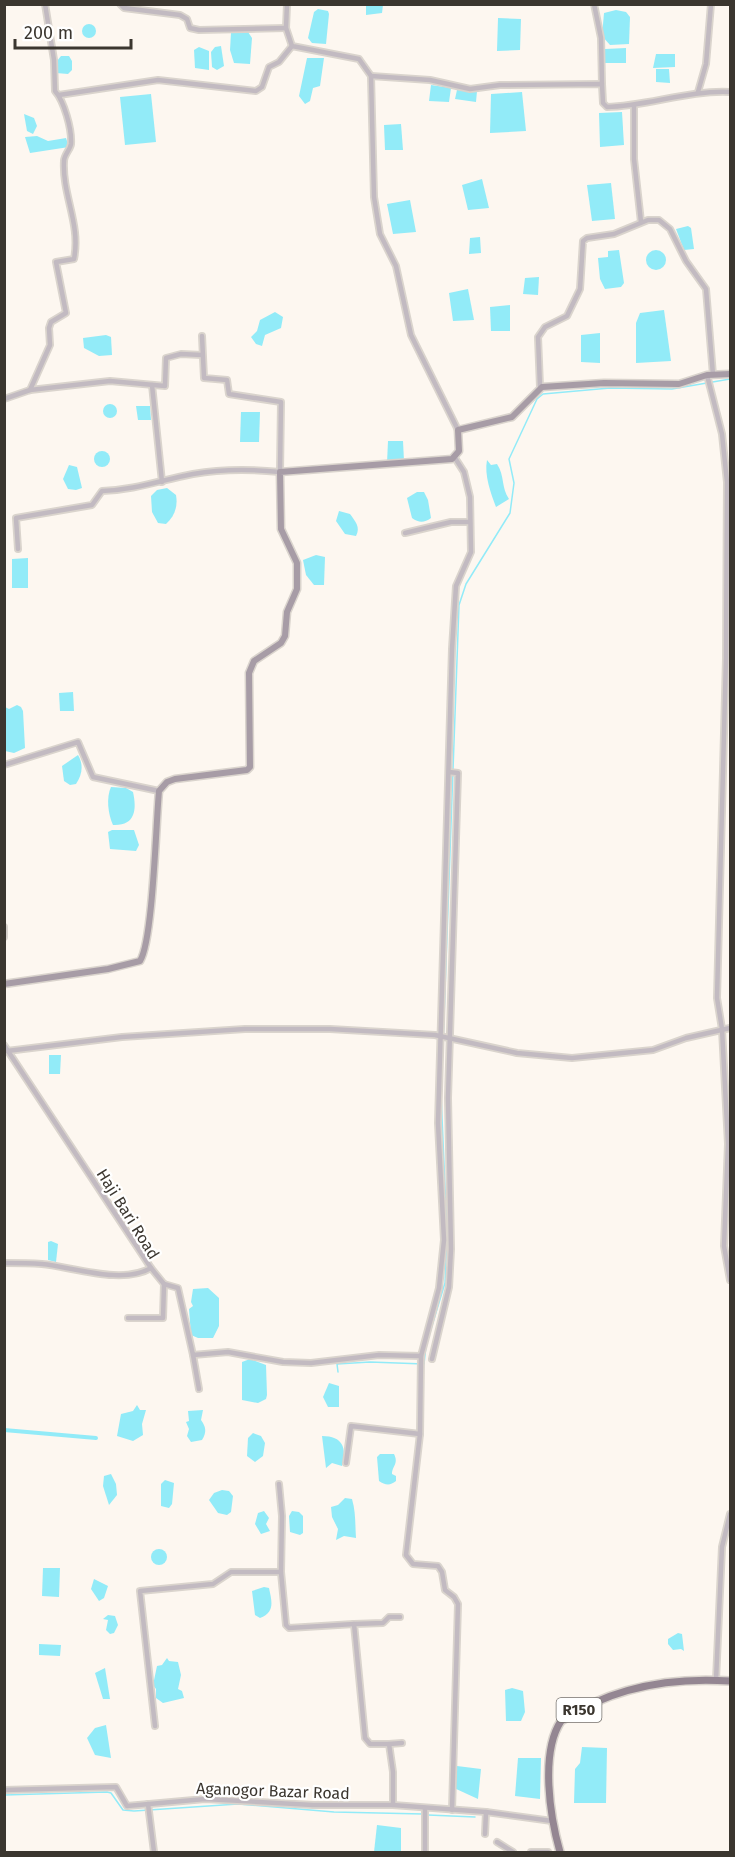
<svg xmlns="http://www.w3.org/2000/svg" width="735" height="1857" viewBox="0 0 735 1857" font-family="'Fira Sans',sans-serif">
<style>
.water{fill:#92ebf8}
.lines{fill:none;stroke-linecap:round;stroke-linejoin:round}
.stream{stroke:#92ebf8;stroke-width:1.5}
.canal{stroke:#92ebf8;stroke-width:4}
.street-casing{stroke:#dad4cd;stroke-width:8}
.secondary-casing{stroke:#dad4cd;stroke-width:9}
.primary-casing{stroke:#dad4cd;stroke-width:10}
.street{stroke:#c2bac1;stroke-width:4.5}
.secondary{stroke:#a79ca6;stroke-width:6}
.primary{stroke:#948692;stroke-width:7}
.labels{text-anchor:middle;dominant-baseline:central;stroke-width:4.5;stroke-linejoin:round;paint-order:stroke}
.shield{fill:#fff;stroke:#76726d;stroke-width:1.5}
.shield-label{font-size:15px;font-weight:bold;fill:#3b362f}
.street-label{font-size:16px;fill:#3b362f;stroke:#fff}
</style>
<rect width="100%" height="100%" fill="#fdf7f0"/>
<g class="water">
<path d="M366,5H383L382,13L366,15Z"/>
<path d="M318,9L328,11L329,14L326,44L312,43L308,38L314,12Z"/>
<path d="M616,10L626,12L630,17L629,44L610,45L602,36L604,13Z"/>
<path d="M498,18L521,19L520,50L497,51Z"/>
<circle cx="89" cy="31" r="7"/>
<path d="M238,31L248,32L252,38L250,64L234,63L230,50L231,33Z"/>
<path d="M221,46L224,66L217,70L212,67L211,52L215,47Z"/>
<path d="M199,47L209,51V70L195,68L194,50Z"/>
<path d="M626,48V63H605V49Z"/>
<path d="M656,54H675V67L653,68Z"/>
<path d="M61,56H69L72,61V70L68,74L56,73L57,61Z"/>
<path d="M307,58H324L320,86L313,88L310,101L305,104L299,96Z"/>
<path d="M656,69H669L670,83L656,82Z"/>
<path d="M431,85L451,88L449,102L429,101Z"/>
<path d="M457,90L477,91L476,102L455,99Z"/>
<path d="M522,92L526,131L490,133L491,94Z"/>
<path d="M151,94L156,142L125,145L120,97Z"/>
<path d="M622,112L624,145L600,147L599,113Z"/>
<path d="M24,114L34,118L37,126L33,134L27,131Z"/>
<path d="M401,124L403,150H385L384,125Z"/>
<path d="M37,136L48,141L66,138L69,147L30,153L25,137Z"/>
<path d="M482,179L489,208L468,210L462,185Z"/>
<path d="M611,183L615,219L592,221L587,185Z"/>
<path d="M410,200L416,232L393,234L387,204Z"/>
<path d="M688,226L691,228L694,249L684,250L676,229Z"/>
<path d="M480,237L481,253L469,254L470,238Z"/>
<circle cx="656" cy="260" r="10"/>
<path d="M619,250L624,283L621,287L605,289L600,279L598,258L608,257V251Z"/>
<path d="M539,277L538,295L523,294L525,278Z"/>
<path d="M468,289L474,320L453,321L449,293Z"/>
<path d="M510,305V331H491L490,307Z"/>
<path d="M664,310L671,361L636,363V323L640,313Z"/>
<path d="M275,312L283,317L281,328L265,335L262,346L256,344L251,337L257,331L260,320Z"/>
<path d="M600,333V363L581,362V335Z"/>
<path d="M106,335L111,337L112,355L99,356L84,348L83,338Z"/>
<circle cx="110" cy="411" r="7"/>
<path d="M136,406H150L151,420H138Z"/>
<path d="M241,412H260L259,442H240Z"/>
<path d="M388,441H403L404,461L387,463Z"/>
<circle cx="102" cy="459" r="8"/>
<path d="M487,460L491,465L497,464C505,476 501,488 509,499L496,507C491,494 484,475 487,460Z"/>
<path d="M69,465L77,467L82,488L76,490L68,489L63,479Z"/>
<path d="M167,488L176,495C178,506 175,516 166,524L158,523L152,512L151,496L157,490Z"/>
<path d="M417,492H424L428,500L431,518C424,523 419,523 412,518L407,498Z"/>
<path d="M339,511L350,514C355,521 361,527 356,536L345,534L336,521Z"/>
<path d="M316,555L325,557L324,585H314L306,575L303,560Z"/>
<path d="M28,558V588H12V559Z"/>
<path d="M73,692L74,711H60L59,693Z"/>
<path d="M17,705L21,707L23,711L25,748L14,753L5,751V707L9,709Z"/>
<path d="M78,755C84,765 82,775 76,784L70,785L64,781L62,766Z"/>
<path d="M111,787L126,788L133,792C137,810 135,826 113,825C108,814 106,798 111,787Z"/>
<path d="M112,830H134L139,845L136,851L110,849L108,832Z"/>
<path d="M49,1055H61L60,1074H49Z"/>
<path d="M51,1241L58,1244L56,1262L48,1260V1242Z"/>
<path d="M208,1288L219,1298V1326L213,1338H198L191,1335L189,1309L193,1306L191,1302L193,1289Z"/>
<path d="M250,1359L266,1365L267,1395L266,1399L258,1403L242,1400V1362Z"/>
<path d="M329,1383L339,1386V1407H328L323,1397Z"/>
<path d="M137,1405L140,1410H146L142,1424L143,1435L133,1441L117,1436L121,1414L133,1411Z"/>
<path d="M203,1410L201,1420C206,1427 207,1432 202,1440L191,1442L187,1436L189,1429L186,1422L189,1421L188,1411Z"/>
<path d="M253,1433L261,1436L265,1443L263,1456L255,1462L247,1456L248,1438Z"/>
<path d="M322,1436C343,1436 347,1448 342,1466L332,1463L326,1468Z"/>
<path d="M380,1454H394C399,1464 392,1466 392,1474L396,1476V1481C390,1486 385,1485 379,1481L377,1457Z"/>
<path d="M111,1474L116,1484L117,1495L109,1505L103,1486L104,1476Z"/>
<path d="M165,1480L174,1483L172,1504L169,1508L161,1506V1484Z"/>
<path d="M222,1490L229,1491L233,1496L231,1512L227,1515L218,1513L209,1500L214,1493Z"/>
<path d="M345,1498L352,1499C356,1513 355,1524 356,1538L344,1536L336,1540L338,1529L332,1517L331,1507L338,1505Z"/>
<path d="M264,1511L269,1518L266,1524L270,1531L261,1534L255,1524L258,1513Z"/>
<path d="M292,1511L299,1512L303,1516V1533L300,1535L290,1532L289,1516Z"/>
<circle cx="159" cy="1557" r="8"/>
<path d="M43,1568H60L59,1597L42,1596Z"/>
<path d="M94,1579L108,1586L104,1598L99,1601L91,1589Z"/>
<path d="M264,1587L269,1588C272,1602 275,1612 260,1618L255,1615L252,1591Z"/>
<path d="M108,1615L115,1616L118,1625L114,1633L110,1634L106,1630L108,1620L103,1619Z"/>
<path d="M678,1633L682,1634L684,1651L681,1649L673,1650L668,1644V1639Z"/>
<path d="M39,1644L61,1645L60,1656L39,1655Z"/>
<path d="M167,1658L169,1661L178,1662L181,1675L178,1689L182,1691L184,1698L163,1703L156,1698V1689L153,1685L157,1666L162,1665Z"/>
<path d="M105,1668L110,1699H103L95,1673Z"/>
<path d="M512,1688L523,1691L525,1712L521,1721H506L505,1690Z"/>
<path d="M106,1725L111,1758L95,1755L87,1738L95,1728Z"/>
<path d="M582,1747L607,1748L606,1803H574L575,1769L580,1763Z"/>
<path d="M518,1758H541L540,1799L515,1796Z"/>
<path d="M457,1766L481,1769L478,1799L454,1788Z"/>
<path d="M377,1825L401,1828V1852H374Z"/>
</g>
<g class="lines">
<g class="stream">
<path d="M443,1045L459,605L466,584L510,513L514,483L509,459L537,399L543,394L610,388L672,389L730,379"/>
<path d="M427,1342L445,1283L447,1233L441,1094"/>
<path d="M338,1372L337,1364L370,1362L424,1364L426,1346"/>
<path d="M4,1795L107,1792L111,1793L123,1810L134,1811L238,1804L334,1812L423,1814"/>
<path d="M428,1815L475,1817"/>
</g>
<path class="canal" d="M4,1430L96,1438"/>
<g class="street-casing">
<g id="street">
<path d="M120,4L124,8L180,15L187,19L190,28L199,30L286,28"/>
<path d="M287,4L286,28L292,46L359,59L371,76L374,197L380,234L396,266L411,335L458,430"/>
<path d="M594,4L601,38L602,84"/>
<path d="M371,76L430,80L470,89L500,85L602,84L603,103L607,107C648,106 688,90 730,92"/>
<path d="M698,92L706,64L711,4"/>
<path d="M59,95L158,80L256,91L262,87L269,67L279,62L292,46"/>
<path d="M634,105V159L641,222"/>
<path d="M707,375L722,434L727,482L726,658L717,998L722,1029L728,1144L724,1246L730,1280"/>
<path d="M152,385L162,482"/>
<path d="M540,387L538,337L545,327L567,316L580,289L583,241L587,238L614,234L648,220H659L670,229L686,261L706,289L713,375"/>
<path d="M30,390L50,345L49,328L51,322L66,313L56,262L74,259C81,224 62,195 64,161C64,155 70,150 71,144C72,129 64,101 55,91L54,60L45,4"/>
<path d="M4,399L30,390L110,381L165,386L166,358L181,354L202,355"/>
<path d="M405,533L451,522H469"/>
<path d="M18,549L16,518L92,505L102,491C135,490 161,480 193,474C221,469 251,469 280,472L281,402L229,394L227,380L204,378L202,336"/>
<path d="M4,765L78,742L93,777L159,791"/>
<path d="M4,927V937"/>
<path d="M4,1045L151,1268C122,1285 73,1267 42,1264C29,1263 17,1263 4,1263"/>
<path d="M7,1051L122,1037L245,1029H330L435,1035L517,1053L572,1058L653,1050L686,1038L730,1028"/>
<path d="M151,1268L164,1284L178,1288L193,1355L228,1352L283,1362L311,1363L379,1355L421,1356L439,1288L444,1240L438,1123L452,649L456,586L471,552L470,497L464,472L455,458"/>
<path d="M128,1318H163L164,1284"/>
<path d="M193,1355L199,1389"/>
<path d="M421,1356L420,1434L406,1555L413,1564L438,1566L442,1572L445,1590L454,1597L458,1604L452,1810"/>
<path d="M432,1359L449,1287L451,1249L448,1098L458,773L449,772"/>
<path d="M346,1463L351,1426L420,1434"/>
<path d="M279,1484L282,1516L281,1572L286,1625L289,1628L354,1624"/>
<path d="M716,1680L722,1547L730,1514"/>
<path d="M155,1726L140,1591L213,1584L231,1572H281"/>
<path d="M389,1744L402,1743"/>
<path d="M4,1790L116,1787L127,1806L205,1799L313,1805H393L486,1812L552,1821"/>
<path d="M148,1804L154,1852"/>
<path d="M393,1805V1772L389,1744H370L365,1738L354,1624L383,1623L389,1617H400"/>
<path d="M485,1834L486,1812"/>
<path d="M497,1842L513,1852"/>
<path d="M425,1852V1808"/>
<path d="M531,1852H548"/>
</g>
</g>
<g class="secondary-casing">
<path id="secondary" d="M4,984L108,969L140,961C153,941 156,822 159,791L167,782L175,779L247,770L250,767L249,673L254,661L281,643L285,636L287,612L297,589V563L281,529L280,472L452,459L459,451L458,430L512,417L542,387L604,383L679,384L707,375L730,374"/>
</g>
<g class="primary-casing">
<path id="primary" d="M560,1852C550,1817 540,1753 561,1721C612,1687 670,1677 730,1681"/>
</g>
<use href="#street" class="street"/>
<use href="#secondary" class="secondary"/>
<use href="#primary" class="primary"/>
</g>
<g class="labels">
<rect class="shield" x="556.5" y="1698" width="45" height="24" rx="4.5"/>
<g class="shield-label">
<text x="579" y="1710">R150</text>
</g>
<g class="street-label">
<text transform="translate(128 1214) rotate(58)">Haji Bari Road</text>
<text transform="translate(273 1791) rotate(2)">Aganogor Bazar Road</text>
</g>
</g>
<rect width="735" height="1857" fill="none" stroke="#3b362f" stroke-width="12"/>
<path d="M15 39v9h116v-9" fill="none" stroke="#3b362f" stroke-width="3"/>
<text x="24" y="39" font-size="18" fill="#3b362f" stroke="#ffffff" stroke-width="4.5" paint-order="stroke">200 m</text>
</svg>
